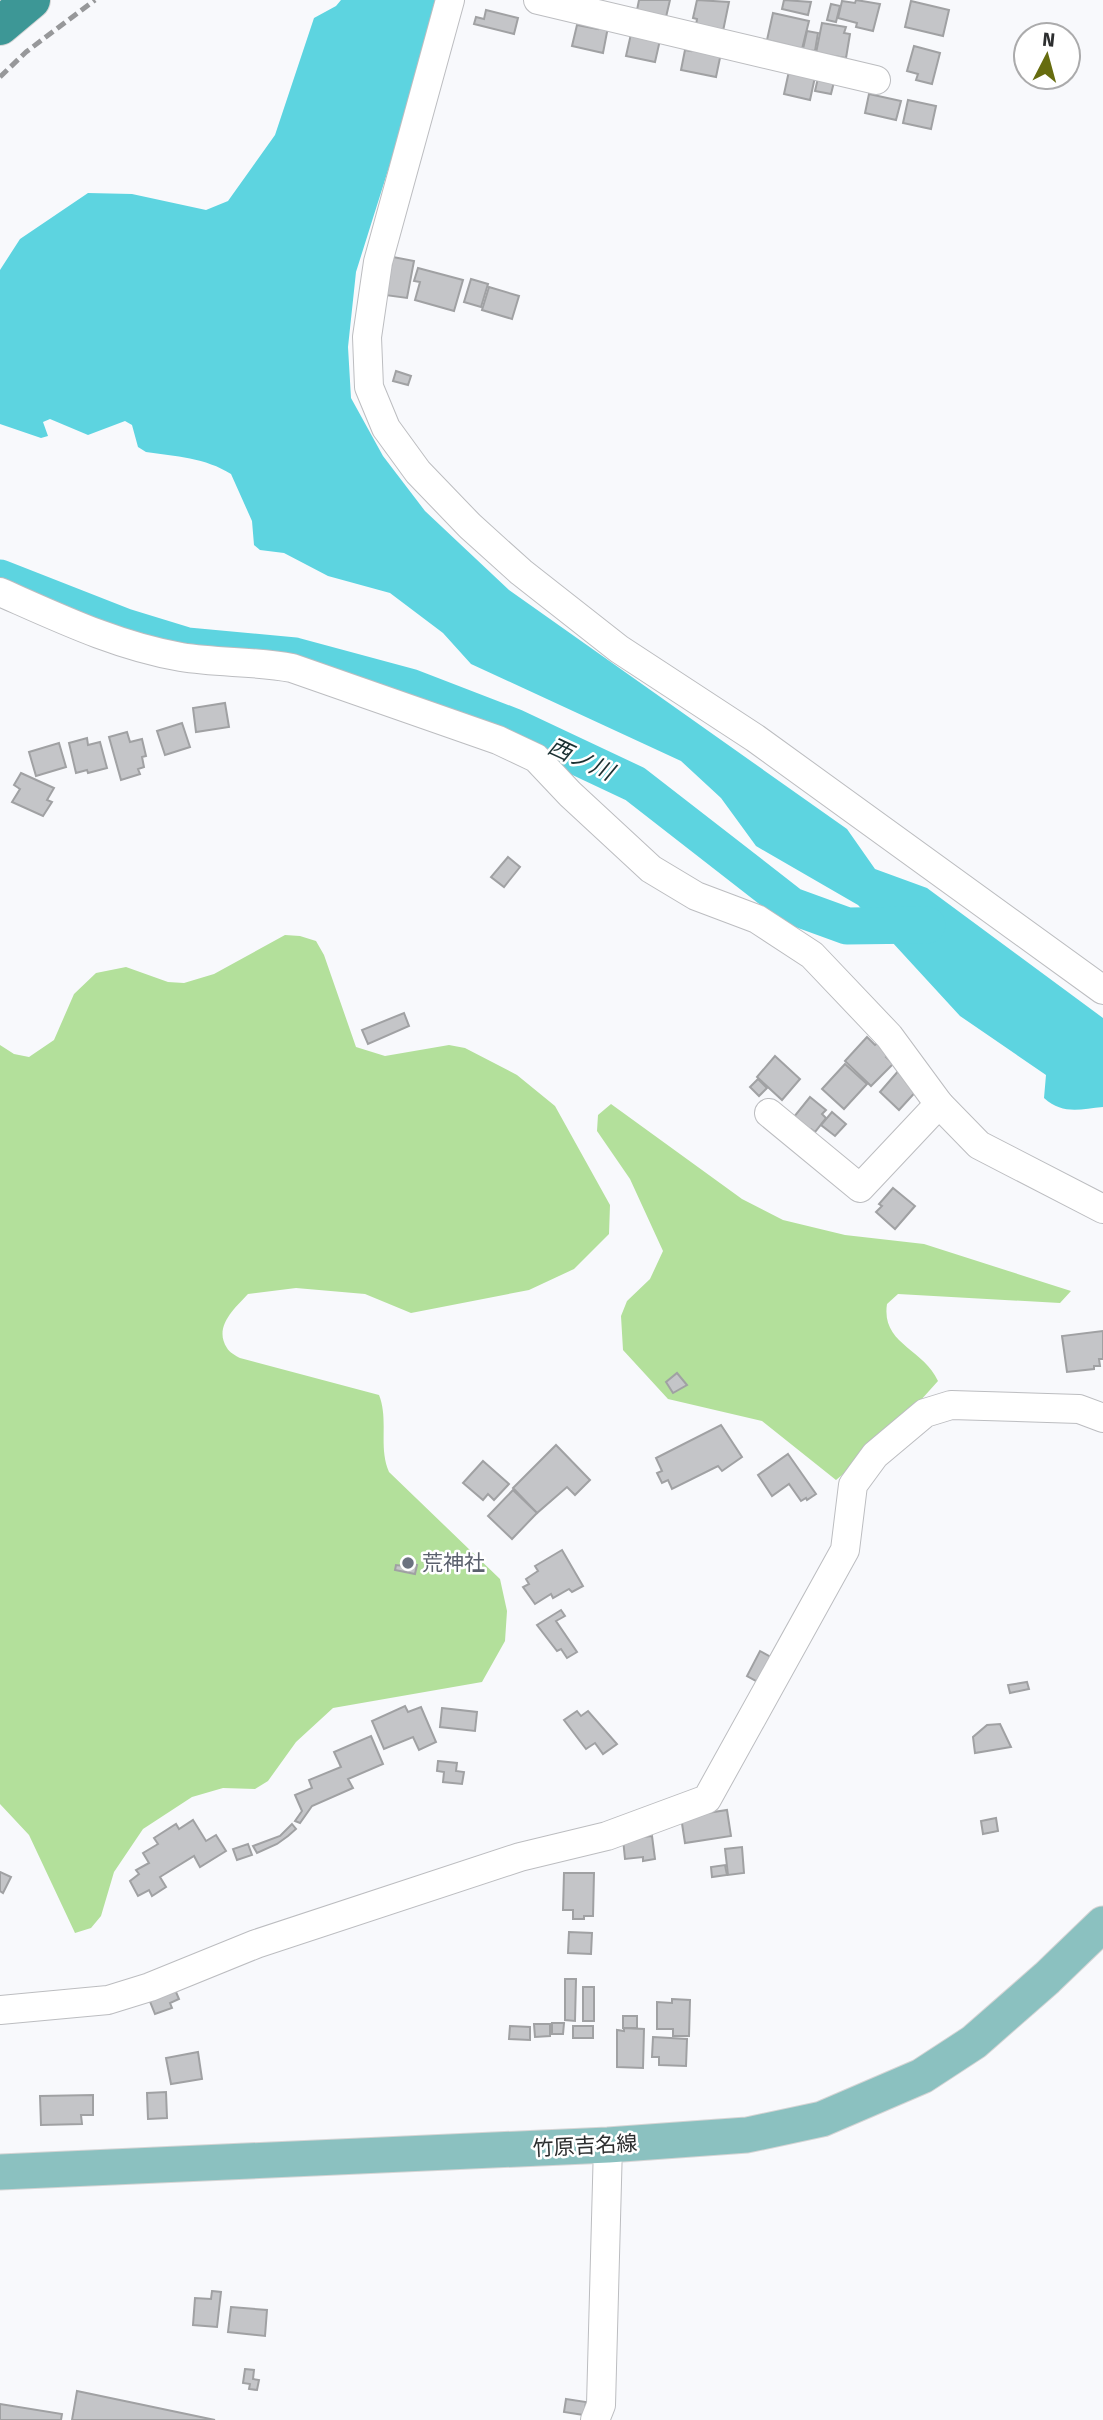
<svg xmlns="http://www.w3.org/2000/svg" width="1103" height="2420" viewBox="0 0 1103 2420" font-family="'Fira Sans','Noto Sans JP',sans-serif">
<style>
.green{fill:#b3e09b}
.water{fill:#5dd4e0}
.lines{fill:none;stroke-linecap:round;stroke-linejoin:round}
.river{stroke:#5dd4e0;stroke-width:37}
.building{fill:#c4c5c8;stroke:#a0a1a3;stroke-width:2}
.minor-casing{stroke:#bcbdc0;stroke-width:30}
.major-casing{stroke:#d5d5d5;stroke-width:37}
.highway-casing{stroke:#d5d5d5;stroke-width:40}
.minor{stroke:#fff;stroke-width:28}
.major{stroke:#8bc1c0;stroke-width:35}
.highway{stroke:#3d9796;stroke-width:38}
.rail{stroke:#97989a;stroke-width:5;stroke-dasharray:10 5;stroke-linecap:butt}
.worship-dot{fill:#6b7280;stroke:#fff;stroke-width:2.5}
.labels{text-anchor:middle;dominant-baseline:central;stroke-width:5;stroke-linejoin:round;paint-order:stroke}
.worship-label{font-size:21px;fill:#5b616d;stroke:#fff;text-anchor:start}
.street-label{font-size:21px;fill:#2d2e2f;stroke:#fff}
.water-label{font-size:23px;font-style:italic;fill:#1b3133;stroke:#fff}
</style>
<rect width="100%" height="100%" fill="#f8f9fc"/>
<g class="green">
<path d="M285,935L300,936L316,941L324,955L356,1047L385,1056L449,1045L465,1048L517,1075L555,1106L610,1205L609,1234L574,1269L529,1290L411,1313L365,1294L296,1288L248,1294C235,1308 213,1327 227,1348C229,1352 236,1356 240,1358L379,1395C389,1420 378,1447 389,1472L500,1579L507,1611L505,1641L482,1682L333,1708L296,1742L268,1781L255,1789L223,1788L192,1797L143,1829L114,1872L101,1916L91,1928L75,1933L29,1835L0,1804V1045L14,1054L29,1057L54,1040L74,994L96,973L126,967L168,982L184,983L214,974Z"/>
<path d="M611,1104L742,1199L783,1220L845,1235L924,1244L1071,1291L1060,1303L898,1294L887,1304C881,1344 923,1348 938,1381L885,1440L836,1480L762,1421L668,1399L623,1350L621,1316L627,1301L650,1279L663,1251L630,1179L597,1131L598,1115Z"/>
</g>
<path class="water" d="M341,0H435L401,129L356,272L348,347L351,398L383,456L425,511L509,590L847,829L875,869L927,888L1103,1018V1107C1080,1109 1063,1115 1044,1098L1046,1075L960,1016L858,905L756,846L721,798L681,761L471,664L443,633L390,593L328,576L284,553L260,550L254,545L252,521L231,474C206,458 175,456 146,452L138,447L132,425L125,421L88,435L50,419L43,422L48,436L41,438L0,424V270L20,239L88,193L132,194L206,210L228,201L275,135L314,18L336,6Z"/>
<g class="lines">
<path class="river" d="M0,578L125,627L187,646L295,656L410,687L514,727L635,784L792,906L847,926L927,925"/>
</g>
<g class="building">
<path d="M639,0H670L666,17L637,10Z"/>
<path d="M697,0L729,2L723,31L696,25L697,19L693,18Z"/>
<path d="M784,0L811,2L808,15L782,9Z"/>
<path d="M856,0L880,4L873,31L856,27L857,23L838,18L842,1L855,3Z"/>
<path d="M911,1L949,10L943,36L905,27Z"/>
<path d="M831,4L840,6L836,22L827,20Z"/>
<path d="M486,10L518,18L514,34L474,24L476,17L484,19Z"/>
<path d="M773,13L809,21L802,49L767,40Z"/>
<path d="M822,23L846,27L844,33L850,34L846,58L816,53Z"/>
<path d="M577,25L598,29L599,25L608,27L603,53L572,46Z"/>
<path d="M807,31L818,33L815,51L803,49Z"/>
<path d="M631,34L660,40L655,62L626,56Z"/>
<path d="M914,46L940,53L932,84L916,80L918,74L907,71Z"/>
<path d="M692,47L721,53L716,77L681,70L685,50L691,51Z"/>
<path d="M789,71L815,77L810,100L784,94Z"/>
<path d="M818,78L834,82L831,94L815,91Z"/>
<path d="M869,94L901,101L896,120L865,113Z"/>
<path d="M908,100L936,106L931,129L903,123Z"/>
<path d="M393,257L414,261L407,298L385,295Z"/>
<path d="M418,268L463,280L454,311L415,300L420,282L414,281Z"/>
<path d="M471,279L488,284L481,307L464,302Z"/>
<path d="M489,287L519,296L512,319L482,310Z"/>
<path d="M396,371L411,376L408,385L393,381Z"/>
<path d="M225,703L229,727L196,732L193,708Z"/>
<path d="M182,723L190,747L165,755L157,731Z"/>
<path d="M127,732L130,742L142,739L146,756L142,757L144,767L138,769L140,774L121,780L109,737Z"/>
<path d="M87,738L88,745L100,742L107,768L88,773L87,770L76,773L69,743Z"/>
<path d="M59,743L66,767L36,776L29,752Z"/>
<path d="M21,773L54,788L47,800L52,802L43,816L12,802L20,789L14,785Z"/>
<path d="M508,857L520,867L504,887L491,877Z"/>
<path d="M404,1013L409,1026L368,1044L362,1030Z"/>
<path d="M867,1037L875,1045L880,1041L891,1052L886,1057L893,1064L871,1086L845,1061Z"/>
<path d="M775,1056L800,1079L782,1100L757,1077Z"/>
<path d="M845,1064L867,1084L844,1109L822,1089Z"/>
<path d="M900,1069L920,1087L899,1110L880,1092Z"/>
<path d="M758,1079L767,1088L759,1096L750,1087Z"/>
<path d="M810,1097L826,1110L822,1114L826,1118L815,1132L811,1129L809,1131L793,1118Z"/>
<path d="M832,1112L846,1124L835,1136L821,1125Z"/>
<path d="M893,1188L915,1206L895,1229L876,1212L882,1206L879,1204Z"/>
<path d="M1103,1331V1359H1099L1100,1366H1094V1369L1067,1372L1062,1336Z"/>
<path d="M677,1373L687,1385L673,1393L666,1382Z"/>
<path d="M721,1425L742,1457L722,1471L718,1466L672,1489L668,1480L662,1483L657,1473L662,1471L656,1458Z"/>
<path d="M556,1445L590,1480L575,1495L567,1487L537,1513L513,1488Z"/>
<path d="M788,1454L816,1494L807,1500L806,1498L801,1501L789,1484L772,1496L758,1475Z"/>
<path d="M483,1461L509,1484L494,1500L488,1494L483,1500L463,1483Z"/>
<path d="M513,1490L537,1513L512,1539L488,1516Z"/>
<path d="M562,1550L583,1586L572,1592L569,1589L553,1598L551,1594L535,1604L523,1587L529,1584L526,1579L538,1571L535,1566Z"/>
<path d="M404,1562L417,1565L415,1574L395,1570L396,1565L403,1566Z"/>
<path d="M561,1610L565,1616L556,1621L577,1652L567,1658L561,1649L557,1651L537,1625Z"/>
<path d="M760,1651L778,1661L765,1686L747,1676Z"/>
<path d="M1027,1682L1029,1689L1010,1693L1008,1685Z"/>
<path d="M405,1706L408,1712L421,1707L436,1742L419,1750L413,1737L384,1749L372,1721Z"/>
<path d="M442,1708L477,1712L475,1731L440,1727Z"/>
<path d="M577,1711L581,1716L588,1711L617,1744L603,1754L595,1743L586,1749L564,1720Z"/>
<path d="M1000,1724L1011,1747L975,1753L973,1737L987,1725Z"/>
<path d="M371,1736L383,1764L348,1779L353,1788L312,1806L300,1823L295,1821L302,1811L295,1795L312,1788L309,1780L341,1767L334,1752Z"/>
<path d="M438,1761L457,1763L456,1771L464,1772L462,1784L443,1782L444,1772L437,1771Z"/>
<path d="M727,1810L731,1836L685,1843L681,1817Z"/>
<path d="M996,1818L998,1831L983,1834L981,1821Z"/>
<path d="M193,1820L206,1841L216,1835L226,1851L200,1867L194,1856L160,1877L166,1887L152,1896L149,1890L138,1896L130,1881L139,1874L136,1870L149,1863L143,1853L158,1844L154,1838L176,1824L179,1829Z"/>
<path d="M292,1824L296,1829L288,1836L277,1844L257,1853L253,1846L280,1836Z"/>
<path d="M652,1836L655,1859L643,1861V1857L625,1859L623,1839Z"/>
<path d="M248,1844L252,1855L237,1860L233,1849Z"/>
<path d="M742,1847L744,1873L728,1875L725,1849Z"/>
<path d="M725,1865L727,1875L712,1877L711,1867Z"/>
<path d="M0,1872L11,1877L3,1893L0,1891Z"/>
<path d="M564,1873H594L593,1916H584V1919H573V1910H563Z"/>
<path d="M569,1932L592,1933L591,1954L568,1953Z"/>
<path d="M565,1979H576L575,2021L565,2020Z"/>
<path d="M173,1985L179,1999L170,2003L172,2008L155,2014L147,1994Z"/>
<rect x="583" y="1987" width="11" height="34"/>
<path d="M672,1999L690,2000L689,2036H673V2029H657V2002L672,2003Z"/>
<rect x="623" y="2016" width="14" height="12"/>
<path d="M552,2023H564L563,2034H552Z"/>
<path d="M534,2024H550V2036L535,2037Z"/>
<path d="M510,2026L530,2027V2040L509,2039Z"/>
<rect x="573" y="2026" width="20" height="12"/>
<path d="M624,2028L644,2029L643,2068L617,2067V2030L624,2031Z"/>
<path d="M653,2037L687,2039L686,2066L659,2065V2057H652Z"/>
<path d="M198,2052L202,2079L171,2084L166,2058Z"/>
<path d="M166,2092L167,2118L148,2119L147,2093Z"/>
<path d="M93,2095V2115H81L82,2124L41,2125L40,2096Z"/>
<path d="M212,2291L221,2292L217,2327L193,2325L195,2298L211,2299Z"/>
<path d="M231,2307L267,2310L265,2336L228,2332Z"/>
<path d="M245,2369L254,2370L253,2379L259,2380L257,2390L249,2389L250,2384L243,2383Z"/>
<path d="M77,2391L215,2420H72Z"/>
<path d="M566,2399L586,2402L584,2415L564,2412Z"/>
<path d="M0,2404L62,2414L61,2420H0Z"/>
</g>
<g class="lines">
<g class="minor-casing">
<g id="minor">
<path d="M450,0L378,262L367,337L369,387L386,428L418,472L470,526L521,572L619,649L755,738L1103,990"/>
<path d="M538,0L876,80"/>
<path d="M0,592C59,618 117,646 181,657C218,663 255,661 292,668L498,740L536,758L570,794L651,869L696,896L757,919L812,955L889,1036L939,1104L979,1145L1103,1209"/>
<path d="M769,1113L860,1188L939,1104"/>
<path d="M0,2010L108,2000L150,1987L256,1944L520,1857L607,1836L707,1799L845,1550L853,1485L875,1455L925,1413L951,1405L1079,1409L1103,1418"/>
<path d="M595,2420L601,2405L608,2145"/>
</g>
</g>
<g class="major-casing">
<path id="major" d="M0,2172L608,2145L747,2135L822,2119L922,2076L974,2042L1047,1978L1103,1924"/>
</g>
<g class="highway-casing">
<path id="highway" d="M0,26L31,0"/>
</g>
<use href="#minor" class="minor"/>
<use href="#major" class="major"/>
<use href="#highway" class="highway"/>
<path class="rail" d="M0,77L26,52L95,0"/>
</g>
<circle class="worship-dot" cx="408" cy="1563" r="7"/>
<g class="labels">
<g class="worship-label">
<text x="422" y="1563">荒神社</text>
</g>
<g class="street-label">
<text transform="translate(585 2146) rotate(-3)">竹原吉名線</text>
</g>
<g class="water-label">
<text transform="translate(581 759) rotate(25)">西ノ川</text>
</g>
</g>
<g transform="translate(1047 56) rotate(6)"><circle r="33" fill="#ffffff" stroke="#ababac" stroke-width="2"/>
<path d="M0-5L12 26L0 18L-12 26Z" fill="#666c0f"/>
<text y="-10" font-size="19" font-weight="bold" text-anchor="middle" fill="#2d2e2f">N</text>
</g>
</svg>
